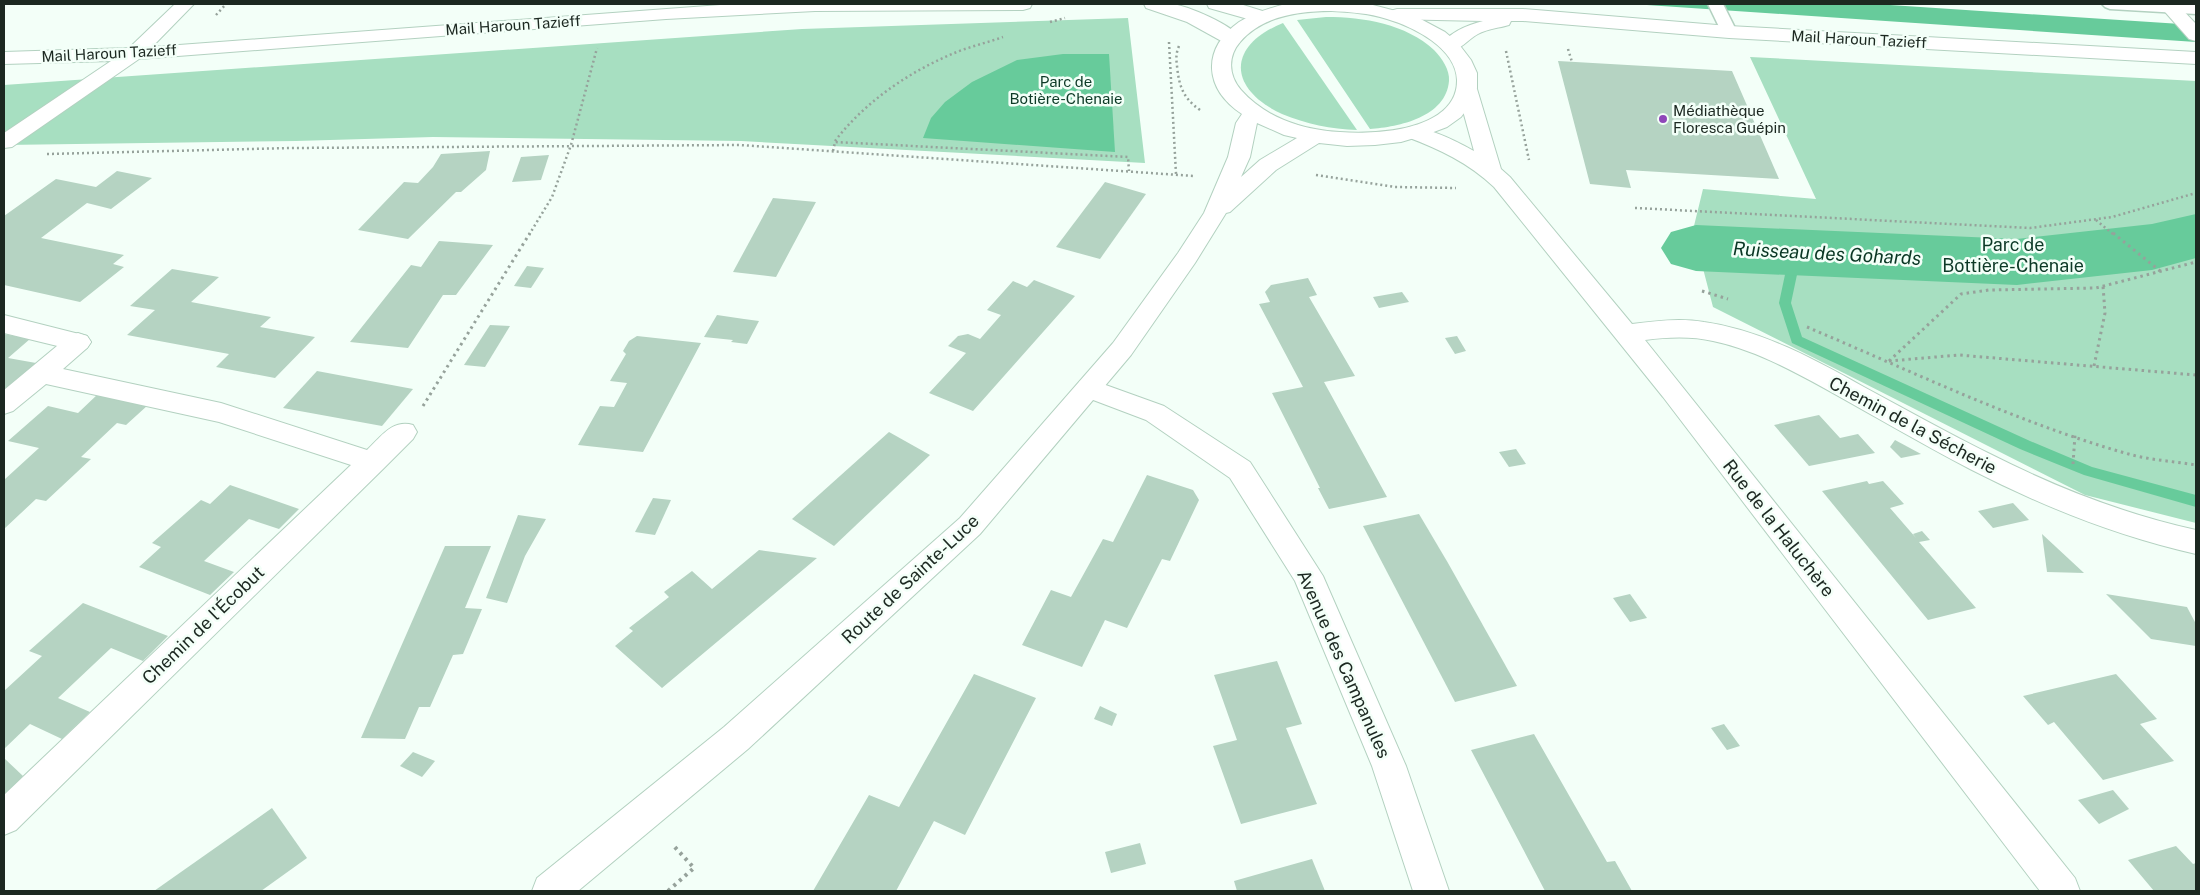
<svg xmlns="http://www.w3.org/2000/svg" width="2200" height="895" viewBox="0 0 2200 895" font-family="'Public Sans',sans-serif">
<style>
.green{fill:#a7dfc1}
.water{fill:#67cb9b}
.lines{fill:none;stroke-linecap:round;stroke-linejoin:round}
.stream{fill:#67cb9b;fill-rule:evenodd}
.river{fill:#67cb9b;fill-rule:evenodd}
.building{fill:#b5d3c2}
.service-casing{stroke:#b3d1c0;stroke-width:3}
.pedestrian-casing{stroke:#b3d1c0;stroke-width:2}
.minor-casing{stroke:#b3d1c0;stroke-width:2}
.tertiary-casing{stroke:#b3d1c0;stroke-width:2}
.path-far2{stroke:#96a29b;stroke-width:2.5;stroke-dasharray:2 3;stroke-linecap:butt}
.path-far1{stroke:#96a29b;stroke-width:3;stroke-dasharray:2.5 4;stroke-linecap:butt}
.path{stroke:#96a29b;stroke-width:4;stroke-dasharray:3 4.5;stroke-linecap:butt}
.service{fill:#fff;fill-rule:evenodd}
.pedestrian{fill:#fff;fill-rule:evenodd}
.minor{fill:#fff;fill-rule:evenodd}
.tertiary{fill:#fff;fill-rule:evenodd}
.poi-dot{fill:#8f47b9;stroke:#f3fff8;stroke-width:2}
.labels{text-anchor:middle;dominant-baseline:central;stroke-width:5;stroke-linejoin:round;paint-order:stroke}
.far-street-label{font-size:15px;fill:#1c2821;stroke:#f3fff8}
.far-park-label{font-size:15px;fill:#0d3a27;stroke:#f3fff8}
.far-poi-label{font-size:15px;fill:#1c2821;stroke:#f3fff8;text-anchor:start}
.park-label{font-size:18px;fill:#0d3a27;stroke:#f3fff8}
.street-label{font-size:18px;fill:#1c2821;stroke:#f3fff8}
.water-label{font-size:19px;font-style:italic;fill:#0a3724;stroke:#f3fff8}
</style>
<rect width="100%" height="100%" fill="#f3fff8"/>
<g class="green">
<path d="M1326,17C1364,17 1406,24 1434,50C1442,58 1450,70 1449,81C1446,117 1399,127 1370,129L1297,20Z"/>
<path d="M1128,18L1145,163L741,141L433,137L296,141L4,145V85L802,29Z"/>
<path d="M1283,23L1357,130C1331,129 1306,124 1282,114C1228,89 1226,46 1283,23Z"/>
<path d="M1750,57L2196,81V523L2085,495L1713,307L1693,230L1703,189L1816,199Z"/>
</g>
<g class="water">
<path d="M1632,4H1875L2196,25V42Z"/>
<path d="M1063,54H1109L1115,152L923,138L931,118L945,102L972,82L1017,60Z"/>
</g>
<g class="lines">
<path class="stream" d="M1796,247L1802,251L1791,303L1802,337L2030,441L2092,467L2196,495V507L2084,475L2020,449L1792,343L1779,303L1790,251Z"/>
<path class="river" d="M2196,214V258L2152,270L2017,285L1696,271L1671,264L1661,248L1671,232L1696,225L2017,239L2152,224Z"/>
</g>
<g class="building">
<path d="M1558,61L1732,71L1779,179L1626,170L1631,188L1590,184Z"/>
<path d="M490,151L486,170L461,192H456L408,239L358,230L404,182L418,183L433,167L441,154Z"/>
<path d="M549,155L541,180L512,182L521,157Z"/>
<path d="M117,171L152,178L111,209L87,203L41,238L124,255L113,264L124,267L80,302L4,285V216L56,179L96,187Z"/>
<path d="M1105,182L1146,194L1100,259L1056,247Z"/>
<path d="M773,198L816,202L776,277L733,272Z"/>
<path d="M439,241L493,245L456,295H443L408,348L350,342L411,265L421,267Z"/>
<path d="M527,266L544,268L531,288L514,286Z"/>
<path d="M172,269L219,277L191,302L271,317L260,327L315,337L275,378L216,367L229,354L127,335L155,310L130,306Z"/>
<path d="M1308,278L1317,295L1309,297L1355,376L1324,382L1387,497L1329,509L1318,488H1320L1272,393L1303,387L1259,304L1270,302L1265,292L1271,285Z"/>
<path d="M1034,280L1075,296L973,411L929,393L966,353L948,346L958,336L968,334L980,339L1001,315L987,310L1013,281L1027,287Z"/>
<path d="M1402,292L1409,302L1379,308L1373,297Z"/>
<path d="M717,315L744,319L759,321L747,344L731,342L733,340L704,337Z"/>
<path d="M490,325L510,326L485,367L464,365Z"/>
<path d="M4,334L30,339L8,358L36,363L4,390Z"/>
<path d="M637,336L701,343L643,452L578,445L600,406L614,407L627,383L610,381L626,354L623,351L629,341Z"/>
<path d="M1457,336L1466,351L1455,354L1445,338Z"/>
<path d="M317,371L413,389L382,426L283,408Z"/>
<path d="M98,394L148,405L126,425L117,423L81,457L91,459L46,501L36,499L4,529V480L39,448L8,441L48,406L78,413Z"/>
<path d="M1819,415L1840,438L1858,434L1875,453L1809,466L1774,425Z"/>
<path d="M889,432L930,455L834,546L792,519Z"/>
<path d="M1895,440L1921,454L1901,458L1890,447Z"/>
<path d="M1516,449L1526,464L1509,467L1499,452Z"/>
<path d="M1147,475L1193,490L1199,500L1170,561L1162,559L1127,628L1105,620L1082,667L1022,645L1051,590L1071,597L1103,539L1113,542Z"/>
<path d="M1867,481L1869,484L1883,481L1904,504L1890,508L1916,538L1913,534L1922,531L1930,540L1919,542L1976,608L1928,620L1822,491Z"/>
<path d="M230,485L299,509L279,529L249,519L204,561L234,572L210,595L139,567L161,547L152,543L201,500L210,504Z"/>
<path d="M653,498L671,500L655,535L635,532Z"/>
<path d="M2013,503L2029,520L1993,528L1978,511Z"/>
<path d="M1419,514L1448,563L1517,686L1455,702L1363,526Z"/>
<path d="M518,515L546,519L525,556L507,603L486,598Z"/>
<path d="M2042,534L2084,573L2047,572Z"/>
<path d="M445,546H491L465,608L482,609L463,654L453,655L430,707H419L405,739L361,738Z"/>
<path d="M759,550L817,558L662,688L615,646L633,631L629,628L669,597L664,592L692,571L712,589Z"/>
<path d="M1630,594L1647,618L1630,622L1613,598Z"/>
<path d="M2106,594L2187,607L2196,624V646L2151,639Z"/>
<path d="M83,603L168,636L143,661L111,648L58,698L90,712L62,739L30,724L4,749V691L42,656L29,651Z"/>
<path d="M1277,661L1302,724L1286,728L1317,804L1241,824L1213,746L1237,740L1214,675Z"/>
<path d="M974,674L1036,698L965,835L934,821L896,891H813L869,795L899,807Z"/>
<path d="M2116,674L2157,719L2140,724L2174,761L2103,780L2054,722L2048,725L2023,696Z"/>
<path d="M1100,706L1117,714L1112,726L1094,719Z"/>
<path d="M1724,724L1740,746L1727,750L1711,728Z"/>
<path d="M1534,734L1607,862L1615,861L1632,891H1545L1471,750Z"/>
<path d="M413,752L435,761L422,777L400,766Z"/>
<path d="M4,758L23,776L4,795Z"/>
<path d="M2113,790L2129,809L2099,824L2078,800Z"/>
<path d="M272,808L307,858L261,891H154Z"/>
<path d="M1140,843L1146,864L1111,873L1105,852Z"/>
<path d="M2176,846L2193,864L2196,863V891H2154L2128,860Z"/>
<path d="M1312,859L1325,891H1237L1234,881Z"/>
</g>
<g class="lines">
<g class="service-casing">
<g id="service">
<path d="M1708,4H1723L1737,32L1735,35H1723Z"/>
<path d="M2102,4H2196V14L2110,9L2105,7Z"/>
</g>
</g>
<g class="pedestrian-casing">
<path id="pedestrian" d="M4,315L87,336L91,342L87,348L78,351L4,333Z"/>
</g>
<g class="minor-casing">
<g id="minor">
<path d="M175,4H194L152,47L734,4H1032L1030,8L1023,10L815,11L666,19L139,59L12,147L4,148V133L111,61L4,64V52L129,48Z"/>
<path d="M1144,4C1153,4 1163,2 1172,4C1189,6 1232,25 1242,39L1239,43L1232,45L1225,43L1187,22L1146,8Z"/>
<path d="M1207,4H1240L1269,13L1271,17L1269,21L1262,23L1209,8Z"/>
<path d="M2158,4H2177L2196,24V41L2189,39Z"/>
<path d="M1397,9H1523L1729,26L2196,52V64L1729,38L1523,21H1511L1509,25C1499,28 1487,29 1478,34C1465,41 1459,54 1443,50L1440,46C1450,32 1467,25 1483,21L1390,19L1388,15L1390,11Z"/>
<path d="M1467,83L1474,85L1477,89L1501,169L1510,177L1632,324C1656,321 1680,318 1704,322C1761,330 1814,359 1864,387C1905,409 1946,432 1988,453C2055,487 2123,514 2196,530V554C2116,536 2042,506 1970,469C1920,443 1873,415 1824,388C1789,369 1752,349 1713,341C1691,336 1668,337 1645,340L2075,878L2080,891H2040L1663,397L1494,187C1469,163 1439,149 1407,137L1403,133L1407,129C1425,124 1458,142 1474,151L1457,89L1460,85Z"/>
<path d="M78,333L87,336L91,342L87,348L63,369L221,403L367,450C381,437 392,419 413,425L417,432L413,439L383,469L16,830L4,835V795L351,465L219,422L46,384L13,411L4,414V390L69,336Z"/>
<path d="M1089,379L1164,406L1250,462L1323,576L1406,766L1449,891H1413L1372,766L1295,581L1230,478L1146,420L1080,395L1076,388L1080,381Z"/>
</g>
</g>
<g class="tertiary-casing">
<path id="tertiary" d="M1286,4H1369L1415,16L1445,32L1458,43L1471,60L1477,73V88L1471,104L1461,117L1447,127L1431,133L1401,142L1375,145L1347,146L1319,143L1276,170L1230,212L1226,213L1195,263L1131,355L980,534L748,749L578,891H532L537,878L724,727L960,518L1113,343L1178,253L1204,213L1228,157L1236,123L1242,114C1204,89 1201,49 1239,22C1254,13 1270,8 1286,4ZM1331,11C1349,12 1369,13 1387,19C1414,27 1456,48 1457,80C1458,141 1337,138 1298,125C1275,118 1256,107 1241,90C1228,75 1228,56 1240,42C1262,16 1299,11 1331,11ZM1257,123L1284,135L1297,138L1260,160L1241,177L1250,157Z"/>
</g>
<g class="path-far2">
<path d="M216,15L226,4"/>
<path d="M1050,22L1065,18"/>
<path d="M1169,42L1176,174"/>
<path d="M1179,46C1176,53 1176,58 1177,66C1179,86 1183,98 1200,110"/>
<path d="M1568,49L1572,62"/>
<path d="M1506,51L1529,160"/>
<path d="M835,141C864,103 907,73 952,54C968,47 986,43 1003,37"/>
<path d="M833,151L835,142L1128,157L1129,171"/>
<path d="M47,154L291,148L740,145L1194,176"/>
<path d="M1316,175L1395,187L1456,188"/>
<path d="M1635,208L2030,228L2112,217L2196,193"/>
<path d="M2096,220L2114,235"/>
<path d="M529,235L552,197L571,145L597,48"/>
</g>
<g class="path-far1">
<path d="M2113,233L2160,271"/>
<path d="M1702,291L1728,299"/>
<path d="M1807,327C1911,371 2016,422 2125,453C2148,460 2172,461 2196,465"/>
<path d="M1889,361L1961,294L1989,290L2096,288L2196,262"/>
<path d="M1889,361L1959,355L2196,375"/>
<path d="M2094,366L2105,313L2103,286"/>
<path d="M423,406L530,233"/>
<path d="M2073,464L2075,435"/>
</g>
<path class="path" d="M668,891L694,868L672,844"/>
<use href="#service" class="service"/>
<use href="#pedestrian" class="pedestrian"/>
<use href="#minor" class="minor"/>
<use href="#tertiary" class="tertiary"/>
</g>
<circle class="poi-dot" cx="1663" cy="119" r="5"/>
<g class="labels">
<g class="far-street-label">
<text transform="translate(513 25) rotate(-4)">Mail Haroun Tazieff</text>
<text transform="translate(1859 39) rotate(3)">Mail Haroun Tazieff</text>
<text transform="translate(109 53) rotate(-3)">Mail Haroun Tazieff</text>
</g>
<g class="far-park-label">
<text x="1066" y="81">Parc de<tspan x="1066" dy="17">Botière-Chenaie</tspan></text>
</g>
<g class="far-poi-label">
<text x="1673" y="110">Médiathèque<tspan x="1673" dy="17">Floresca Guépin</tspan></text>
</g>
<g class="park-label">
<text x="2013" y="244">Parc de<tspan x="2013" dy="21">Bottière-Chenaie</tspan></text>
</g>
<g class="street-label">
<text transform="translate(1913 425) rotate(28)">Chemin de la Sécherie</text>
<text transform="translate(1779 528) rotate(52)">Rue de la Haluchère</text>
<text transform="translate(910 579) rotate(-43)">Route de Sainte-Luce</text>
<text transform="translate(203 625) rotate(-44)">Chemin de l'Écobut</text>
<text transform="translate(1344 664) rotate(66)">Avenue des Campanules</text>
</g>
<g class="water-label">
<text transform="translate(1827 253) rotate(3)">Ruisseau des Gohards</text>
</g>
</g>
<rect width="2200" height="895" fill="none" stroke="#1c2821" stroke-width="10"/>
</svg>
